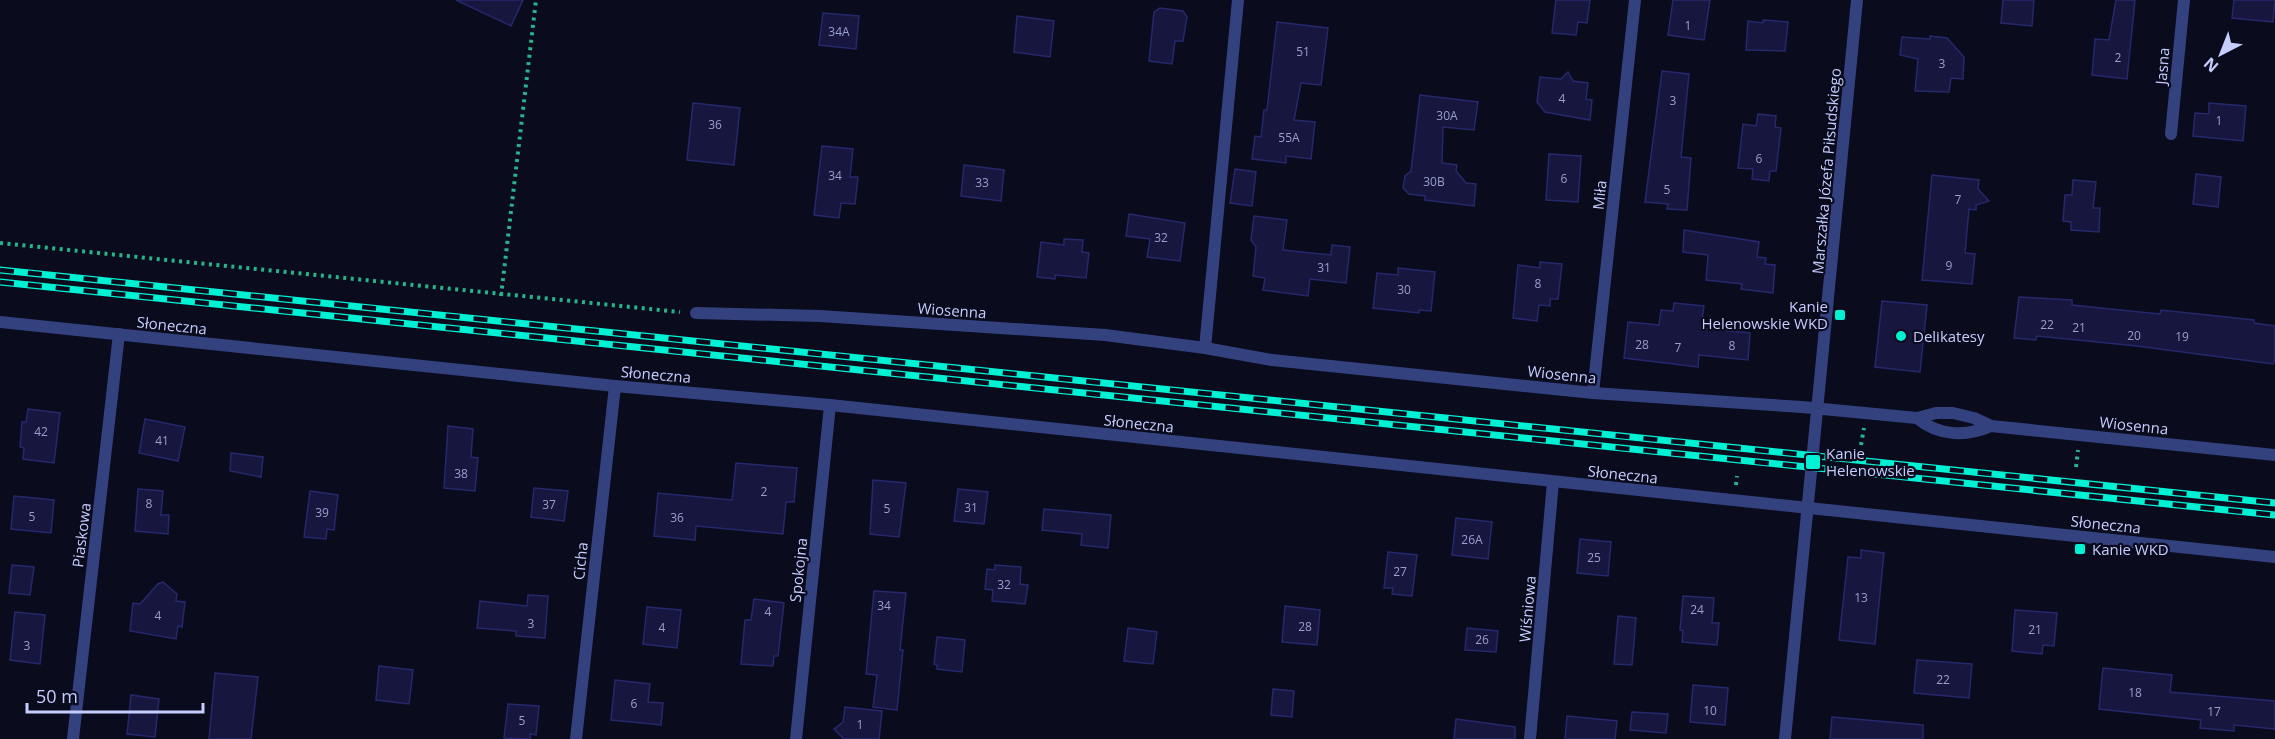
<svg xmlns="http://www.w3.org/2000/svg" width="2275" height="739" viewBox="0 0 2275 739" font-family="'Open Sans',sans-serif">
<style>
.building{fill:#16163f;stroke:#26286c;stroke-width:1.5}
.lines{fill:none;stroke-linecap:round;stroke-linejoin:round}
.path{stroke:#27b38b;stroke-width:4;stroke-dasharray:3 4.5;stroke-linecap:butt}
.street{stroke:#33417f;stroke-width:12}
.rail-casing{stroke:#00f1d4;stroke-width:7}
.rail{stroke:#0a0b1d;stroke-width:4.5;stroke-dasharray:14;stroke-linecap:butt}
.poi-dot{fill:#00f1d4;stroke:#0a0b1d;stroke-width:2}
.labels{text-anchor:middle;dominant-baseline:central;stroke-width:4.5;stroke-linejoin:round;paint-order:stroke}
.number-label{font-size:12px;fill:#9a9fcf}
.street-label{font-size:15px;fill:#c6cdff;stroke:#0a0b1d}
.poi-label{font-size:15px;fill:#c6cdff;stroke:#0a0b1d;text-anchor:start}
</style>
<rect width="100%" height="100%" fill="#0a0b1d"/>
<g class="building">
<path d="M456,0H523L511,26Z"/>
<path d="M1556,0H1590L1587,23L1578,22L1576,35L1552,33Z"/>
<path d="M1673,0H1710L1704,40L1668,35Z"/>
<path d="M2003,0H2034L2032,26L2001,23Z"/>
<path d="M2116,0H2135L2127,79L2092,75L2095,39L2109,40Z"/>
<path d="M2234,0H2275L2273,22L2232,18Z"/>
<path d="M1160,8L1183,11L1187,17L1183,41H1175L1172,64L1149,61L1154,12Z"/>
<path d="M823,13L859,16L856,49L819,45Z"/>
<path d="M1017,16L1054,21L1050,57L1014,52Z"/>
<path d="M1763,20L1788,22L1785,51L1746,50L1748,21L1763,23Z"/>
<path d="M1277,22L1328,28L1321,85L1301,83L1294,120L1315,122L1311,159L1286,156V163L1252,159L1255,136L1261,137L1264,110H1267Z"/>
<path d="M1930,36L1947,38L1964,57L1963,79L1951,78L1949,92L1915,91L1918,59L1900,55L1902,37L1930,39Z"/>
<path d="M1662,71L1689,74L1681,157L1691,158L1687,210L1667,209L1668,204L1645,202Z"/>
<path d="M1568,72L1573,81L1588,83L1586,99L1592,100L1590,120L1545,112L1537,102L1540,77L1561,79Z"/>
<path d="M1420,95L1478,102L1474,130L1443,127L1442,163L1457,165L1456,171L1466,183L1476,184L1474,206L1425,200V196L1409,194L1403,188L1405,176L1411,171Z"/>
<path d="M693,103L740,108L734,165L687,160Z"/>
<path d="M2209,103L2246,106L2243,141L2193,136L2195,113L2209,114Z"/>
<path d="M1758,114L1776,116L1775,127L1781,128L1776,171H1770L1769,181L1752,179L1753,169L1738,168L1743,124L1756,126Z"/>
<path d="M822,146L853,149L850,177H858L855,204L841,203L839,218L814,215Z"/>
<path d="M1549,154L1581,156L1578,202L1546,200Z"/>
<path d="M964,165L1004,170L1001,201L961,196Z"/>
<path d="M1235,169L1256,172L1252,206L1230,203Z"/>
<path d="M2196,174L2221,177L2218,207L2193,204Z"/>
<path d="M1932,175L1979,180L1978,189L1989,201L1976,205V210L1969,209L1965,253L1975,254L1972,284L1922,280Z"/>
<path d="M2073,180L2096,182L2093,208H2100L2099,232L2071,230V222L2063,221L2065,195H2072Z"/>
<path d="M1129,214L1185,223L1180,261L1147,257L1150,239L1126,236Z"/>
<path d="M1254,216L1287,220L1283,250L1331,255L1332,245L1350,247L1346,283L1310,279L1308,296L1263,290L1265,278L1253,276L1256,247L1251,240Z"/>
<path d="M1684,230L1759,242L1757,257L1766,258L1765,264L1775,265L1773,293L1741,289L1742,284L1706,280L1708,255L1683,252Z"/>
<path d="M1064,239L1083,240L1082,252L1089,253L1086,278L1055,275V279L1037,277L1041,242L1064,245Z"/>
<path d="M1540,262L1562,264L1558,299H1550V306L1539,305L1537,321L1513,318L1518,265L1540,268Z"/>
<path d="M1398,268L1435,272L1431,311L1419,310V313L1373,308L1377,273L1398,275Z"/>
<path d="M2019,297L2072,300V305L2130,311L2160,314L2161,310L2254,320V323L2275,326V360L2273,364L2137,346L2037,336L2036,340L2014,338Z"/>
<path d="M1882,301L1927,305L1920,372L1875,367Z"/>
<path d="M1674,303L1704,306L1701,328L1750,333L1748,360L1699,355L1698,367L1624,358L1628,322L1659,325L1661,310L1673,311Z"/>
<path d="M28,409L60,413L54,463L23,459L24,448L20,447L22,422H26Z"/>
<path d="M145,419L185,427L178,461L139,453Z"/>
<path d="M448,426L473,429L471,457L478,458L475,491L444,488Z"/>
<path d="M231,453L263,457L261,477L230,471Z"/>
<path d="M736,463L797,468L794,502H786L783,534L696,526L695,540L654,536L658,493L732,500Z"/>
<path d="M873,480L906,483L899,537L870,534Z"/>
<path d="M534,488L568,491L564,521L531,517Z"/>
<path d="M138,489L163,491L161,515H169L168,534L135,531Z"/>
<path d="M958,489L988,492L984,524L954,521Z"/>
<path d="M310,491L338,495L334,530L327,529L326,539L304,537Z"/>
<path d="M14,496L54,500L51,533L11,529Z"/>
<path d="M1044,509L1111,515L1108,548L1081,545L1082,534L1042,530Z"/>
<path d="M1456,518L1492,522L1488,559L1452,555Z"/>
<path d="M1580,539L1611,542L1608,576L1577,573Z"/>
<path d="M1861,550L1884,553L1875,644L1839,640L1848,557L1861,558Z"/>
<path d="M1388,552L1417,555L1412,596L1392,594L1393,588H1384Z"/>
<path d="M12,565L34,567L30,595L9,593Z"/>
<path d="M995,565L1021,567L1020,584L1028,585L1025,604L992,601L993,590L985,589L987,569L995,570Z"/>
<path d="M163,582L177,594L176,601L185,602L182,627L178,626L176,639L130,631L133,603L140,604L158,584Z"/>
<path d="M874,591L906,593L900,650H903L897,710L873,707L877,675L866,674Z"/>
<path d="M528,595L548,596L545,638L516,636V631L477,628L480,601L527,606Z"/>
<path d="M1683,596L1714,598L1712,623H1719L1717,645L1682,642L1683,631L1680,630Z"/>
<path d="M754,599L784,603L778,656H774L773,666L741,664L745,620H751Z"/>
<path d="M1285,606L1320,610L1317,645L1282,642Z"/>
<path d="M647,607L681,610L677,648L643,644Z"/>
<path d="M2015,610L2057,613L2054,646L2043,645L2042,654L2012,651Z"/>
<path d="M15,612L45,615L40,664L10,660Z"/>
<path d="M1618,616L1636,618L1632,665L1614,664Z"/>
<path d="M1128,628L1157,632L1153,664L1124,661Z"/>
<path d="M1467,628L1498,631L1496,652L1465,650Z"/>
<path d="M937,637L965,640L962,672L937,669V665L934,664Z"/>
<path d="M1917,660L1972,664L1969,698L1914,693Z"/>
<path d="M379,666L413,670L409,704L376,700Z"/>
<path d="M2103,668L2172,675L2170,692L2275,701V729L2234,725V731L2200,728L2201,720L2099,709Z"/>
<path d="M215,673L258,677L251,739H209Z"/>
<path d="M615,680L650,684L648,702L663,703L661,725L611,720Z"/>
<path d="M1693,685L1728,688L1725,725L1690,722Z"/>
<path d="M1273,689L1294,691L1292,717L1271,715Z"/>
<path d="M131,695L159,699L155,737L127,734Z"/>
<path d="M508,704L539,706L536,735L530,734V739L504,738Z"/>
<path d="M845,707L882,711L879,739H844L834,729L843,722Z"/>
<path d="M1632,712L1668,714L1666,733L1630,730Z"/>
<path d="M1567,716L1617,721L1615,739H1565Z"/>
<path d="M1832,717L1923,725V739H1830Z"/>
<path d="M1456,719L1515,727V739H1454Z"/>
</g>
<g class="lines">
<g class="path">
<path d="M0,243L680,312"/>
<path d="M501,296L536,0"/>
<path d="M1861,445L1864,428"/>
<path d="M2076,467L2078,450"/>
<path d="M1736,485L1737,476"/>
</g>
<g class="street">
<path d="M2171,134L2184,0"/>
<path d="M696,313L820,316L1105,335L1205,348L1272,360L1593,393L1802,407L1917,418L1936,413H1953L1974,418L1991,426L2275,455"/>
<path d="M0,322L615,386L830,405L2275,557"/>
<path d="M1205,348L1238,0"/>
<path d="M1593,393L1635,0"/>
<path d="M1917,418C1938,436 1966,437 1991,426"/>
<path d="M73,739L119,334"/>
<path d="M576,739L615,386"/>
<path d="M796,739L830,405"/>
<path d="M1530,739L1553,482"/>
<path d="M1785,739L1857,0"/>
</g>
<g class="rail-casing">
<g id="rail">
<path d="M0,270L2275,503"/>
<path d="M0,282L2275,515"/>
</g>
</g>
<use href="#rail" class="rail"/>
</g>
<g class="poi-dot">
<rect x="1834" y="309" width="12" height="12" rx="3"/>
<circle cx="1901" cy="336" r="6"/>
<rect x="1805" y="454" width="16" height="16" rx="3"/>
<rect x="2074" y="543" width="12" height="12" rx="3"/>
</g>
<g class="labels">
<g class="number-label">
<text x="1688" y="25">1</text>
<text x="839" y="31">34A</text>
<text x="1303" y="51">51</text>
<text x="2118" y="57">2</text>
<text x="1942" y="63">3</text>
<text x="1562" y="98">4</text>
<text x="1673" y="100">3</text>
<text x="1447" y="115">30A</text>
<text x="2219" y="120">1</text>
<text x="715" y="124">36</text>
<text x="1289" y="137">55A</text>
<text x="1759" y="158">6</text>
<text x="835" y="175">34</text>
<text x="1564" y="178">6</text>
<text x="1434" y="181">30B</text>
<text x="982" y="182">33</text>
<text x="1667" y="189">5</text>
<text x="1958" y="199">7</text>
<text x="1161" y="237">32</text>
<text x="1949" y="265">9</text>
<text x="1324" y="267">31</text>
<text x="1538" y="283">8</text>
<text x="1404" y="289">30</text>
<text x="2047" y="324">22</text>
<text x="2079" y="327">21</text>
<text x="2134" y="335">20</text>
<text x="2182" y="336">19</text>
<text x="1642" y="344">28</text>
<text x="1732" y="345">8</text>
<text x="1678" y="347">7</text>
<text x="41" y="431">42</text>
<text x="162" y="440">41</text>
<text x="461" y="473">38</text>
<text x="764" y="491">2</text>
<text x="149" y="503">8</text>
<text x="549" y="504">37</text>
<text x="971" y="507">31</text>
<text x="887" y="508">5</text>
<text x="322" y="512">39</text>
<text x="32" y="516">5</text>
<text x="677" y="517">36</text>
<text x="1472" y="539">26A</text>
<text x="1594" y="557">25</text>
<text x="1400" y="571">27</text>
<text x="1004" y="584">32</text>
<text x="1861" y="597">13</text>
<text x="884" y="605">34</text>
<text x="1697" y="609">24</text>
<text x="768" y="611">4</text>
<text x="158" y="615">4</text>
<text x="531" y="623">3</text>
<text x="1305" y="626">28</text>
<text x="662" y="627">4</text>
<text x="2035" y="629">21</text>
<text x="1482" y="639">26</text>
<text x="27" y="645">3</text>
<text x="1943" y="679">22</text>
<text x="2135" y="692">18</text>
<text x="634" y="703">6</text>
<text x="1710" y="710">10</text>
<text x="2214" y="711">17</text>
<text x="522" y="720">5</text>
<text x="860" y="724">1</text>
</g>
<g class="street-label">
<text transform="translate(2162 66) rotate(-85)">Jasna</text>
<text transform="translate(1826 171) rotate(-85)">Marszałka Józefa Piłsudskiego</text>
<text transform="translate(1599 195) rotate(-84)">Miła</text>
<text transform="translate(952 310) rotate(4)">Wiosenna</text>
<text transform="translate(172 325) rotate(6)">Słoneczna</text>
<text transform="translate(656 374) rotate(5)">Słoneczna</text>
<text transform="translate(1562 374) rotate(6)">Wiosenna</text>
<text transform="translate(1139 423) rotate(6)">Słoneczna</text>
<text transform="translate(2134 425) rotate(6)">Wiosenna</text>
<text transform="translate(1623 474) rotate(6)">Słoneczna</text>
<text transform="translate(2106 524) rotate(6)">Słoneczna</text>
<text transform="translate(81 535) rotate(-83)">Piaskowa</text>
<text transform="translate(580 561) rotate(-84)">Cicha</text>
<text transform="translate(798 570) rotate(-84)">Spokojna</text>
<text transform="translate(1527 609) rotate(-85)">Wiśniowa</text>
</g>
<g class="poi-label">
<text x="1828" y="306" text-anchor="end">Kanie<tspan x="1828" dy="17">Helenowskie WKD</tspan></text>
<text x="1913" y="336">Delikatesy</text>
<text x="1826" y="453">Kanie<tspan x="1826" dy="17">Helenowskie</tspan></text>
<text x="2092" y="549">Kanie WKD</text>
</g>
</g>
<g transform="translate(2221 54) rotate(222)" stroke="#0a0b1d" stroke-width="4.5" paint-order="stroke">
<path d="M0-4.5L10 22L0 15L-10 22Z" fill="#c6cdff"/>
<text y="-9" font-size="16" font-weight="bold" text-anchor="middle" fill="#c6cdff">N</text>
</g>
<path d="M27 703v9h176v-9" fill="none" stroke="#c6cdff" stroke-width="3"/>
<text x="36" y="703" font-size="18" fill="#c6cdff" stroke="#0a0b1d" stroke-width="4.5" paint-order="stroke">50 m</text>
</svg>
